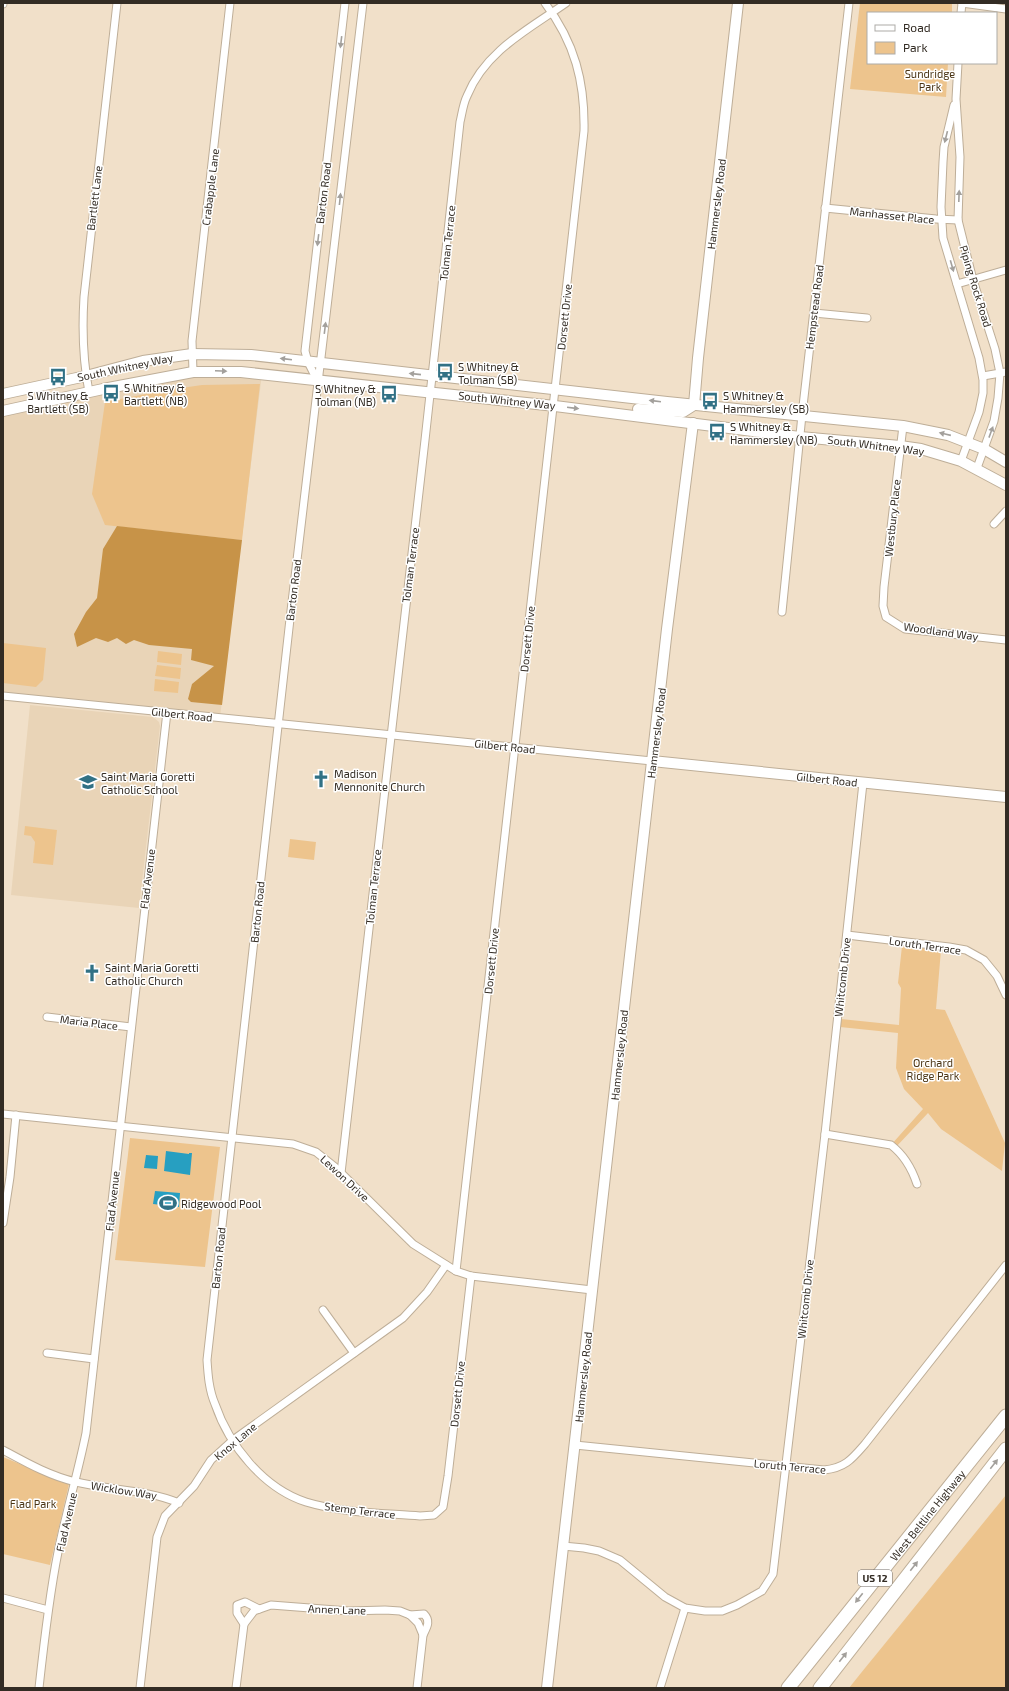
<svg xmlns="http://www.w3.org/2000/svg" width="1009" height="1691" viewBox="0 0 1009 1691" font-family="'Exo 2',sans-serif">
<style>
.built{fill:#e9d4b7}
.green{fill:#edc48d}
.forest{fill:#c79348}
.water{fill:#279fc1}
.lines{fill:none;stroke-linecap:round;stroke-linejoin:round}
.street-casing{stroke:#beae98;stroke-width:9}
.secondary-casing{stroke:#beae98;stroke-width:12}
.highway-casing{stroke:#beae98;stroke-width:15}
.street{stroke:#fff;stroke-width:7}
.secondary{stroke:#fff;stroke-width:10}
.highway{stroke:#fff;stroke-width:13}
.oneway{fill:#a3a09c}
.labels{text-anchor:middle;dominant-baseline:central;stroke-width:3;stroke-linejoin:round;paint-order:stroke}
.shield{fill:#fff;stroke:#706b66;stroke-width:1}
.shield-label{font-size:10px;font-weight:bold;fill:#332c24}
.park-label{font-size:11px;fill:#4b3515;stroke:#fff}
.street-label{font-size:11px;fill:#332c24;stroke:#fff}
.poi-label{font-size:11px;fill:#332c24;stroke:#fff;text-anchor:start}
</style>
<rect width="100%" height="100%" fill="#f1e0c9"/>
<g class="built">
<path d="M193,372L262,374L220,717L3,696V411Z"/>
<path d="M30,705L153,717L159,722L160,726L139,908L11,895Z"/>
</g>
<g class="green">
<path d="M860,3H952V13H868V63H948L946,97L850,89Z"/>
<path d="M260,384L242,540L105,525L92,494L105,402L161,391L202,385Z"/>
<path d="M3,643L46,648L43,680L36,687L3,683Z"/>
<path d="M158,651L182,654L181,665L157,662Z"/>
<path d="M157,665L181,668L180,679L155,676Z"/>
<path d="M155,679L179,682L178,693L154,691Z"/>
<path d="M25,826L57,830L53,865L33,863L35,842L31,836L24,835Z"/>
<path d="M290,839L316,842L314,860L288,857Z"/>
<path d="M902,946L941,950L936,1009L945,1010L1005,1143L1002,1171L941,1129L928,1113L895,1148L891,1145L923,1109L904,1089L896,1068L898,1033L840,1027L841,1019L899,1025L901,988L898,983Z"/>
<path d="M130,1138L220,1147L205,1267L115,1260Z"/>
<path d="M3,1457L69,1484L50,1565L3,1554Z"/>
<path d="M1006,1495V1688H849L861,1673Z"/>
</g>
<path class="forest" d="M117,526L242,540L222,705L191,702L188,699L192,684L214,666L191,660L192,649L149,645L134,640L126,644L117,638L108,642L96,638L77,647L74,634L86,612L97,598L103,549Z"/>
<g class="water">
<path d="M166,1151L189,1154V1153H192L190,1175L164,1171Z"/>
<path d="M146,1155L158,1156L157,1169L144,1168Z"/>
<path d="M155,1191L180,1193L179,1207L153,1204Z"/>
</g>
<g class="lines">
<g class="street-casing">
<g id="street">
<path d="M363,3L290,619L207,1360C208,1375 209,1390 215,1404C229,1445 263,1488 306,1502C342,1513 382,1513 420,1516L434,1515L443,1507L448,1476L471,1276"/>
<path d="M962,3L1006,9"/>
<path d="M3,4V3"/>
<path d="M961,13L962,3"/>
<path d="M958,63L956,99L960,157L958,220L973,280L995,349L1000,373L998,398L994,421L977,468"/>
<path d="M954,105L944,147L943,162L941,207L943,238L979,358L983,380V393L979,412L961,461"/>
<path d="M825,208L936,219L958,220"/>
<path d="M957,284L1006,270"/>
<path d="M814,313L867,318"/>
<path d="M193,372L192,341L230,3"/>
<path d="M983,376L1006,372"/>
<path d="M317,380L308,362L305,351L345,3"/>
<path d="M89,392C83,361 82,329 84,297L117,3"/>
<path d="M903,426L884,587L883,606L886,617L905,629L1006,640"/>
<path d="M994,524L1006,511"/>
<path d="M782,612L802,415L849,3"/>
<path d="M3,696L652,761"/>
<path d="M847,935L949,947L966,950L984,960L997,976L1006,995"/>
<path d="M47,1017L131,1027"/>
<path d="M3,1114L293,1144L316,1152L335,1167L413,1244L456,1271L471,1276L592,1290"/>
<path d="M825,1134L891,1145C904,1155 912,1169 917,1184"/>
<path d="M341,1173L425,440L460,122C462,114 463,104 467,96C485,51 529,29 566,3"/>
<path d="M3,1223L10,1177L16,1115"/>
<path d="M456,1271L584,131C585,82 575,43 545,3"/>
<path d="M323,1310L354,1353"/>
<path d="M47,1353L94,1359"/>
<path d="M575,1445L824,1470C845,1468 852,1459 865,1444L1006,1265"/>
<path d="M3,1450C27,1463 50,1476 76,1482C109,1490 149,1490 179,1503"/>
<path d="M563,1546L584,1548L599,1551L620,1560L665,1597L685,1608L705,1611H722L737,1605L762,1591L773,1574L825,1134L863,783"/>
<path d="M3,1598L48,1610"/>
<path d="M410,1615L424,1614C431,1621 427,1627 423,1635"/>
<path d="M244,1624L237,1613V1605L245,1602L259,1609"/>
<path d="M39,1688C44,1642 49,1597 58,1552C66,1512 78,1473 86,1433L167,712"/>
<path d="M140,1688L157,1537L165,1516L194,1486L211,1460L233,1440L403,1318L427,1292L446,1265"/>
<path d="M236,1688L244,1624L254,1611L271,1605L349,1611L385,1610L400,1611L410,1615L418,1623L423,1635L417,1688"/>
<path d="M660,1688L685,1608"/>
</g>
</g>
<g class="secondary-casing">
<g id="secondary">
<path d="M3,394L86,376L143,361L192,354L251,355L667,402L903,426L948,435L984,449L1006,462"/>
<path d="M694,405L698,358L738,3"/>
<path d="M638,409L683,412L694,405"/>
<path d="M3,411L103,389L193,372H241L555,406L800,437L900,446L921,449L961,461L1006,485"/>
<path d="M652,761L1006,797"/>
<path d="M547,1688L667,629L693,423"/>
</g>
</g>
<g class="highway-casing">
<g id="highway">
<path id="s1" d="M788,1688L1006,1416"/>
<path d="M820,1688L1006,1449"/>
</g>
</g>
<use href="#street" class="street"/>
<use href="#secondary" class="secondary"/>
<use href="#highway" class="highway"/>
</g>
<defs><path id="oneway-solid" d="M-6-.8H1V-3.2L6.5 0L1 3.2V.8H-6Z"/></defs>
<g class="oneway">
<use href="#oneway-solid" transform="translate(341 42) rotate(97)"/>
<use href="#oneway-solid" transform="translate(946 137) rotate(104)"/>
<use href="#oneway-solid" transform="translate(959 196) rotate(-88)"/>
<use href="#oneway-solid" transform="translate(340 199) rotate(-84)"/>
<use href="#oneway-solid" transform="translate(318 240) rotate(97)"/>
<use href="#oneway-solid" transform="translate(952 266) rotate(74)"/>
<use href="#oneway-solid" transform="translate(325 328) rotate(-83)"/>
<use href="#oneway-solid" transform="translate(286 359) rotate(-173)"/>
<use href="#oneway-solid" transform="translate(221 371) rotate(2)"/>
<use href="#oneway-solid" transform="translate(415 374) rotate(-174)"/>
<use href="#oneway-solid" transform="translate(655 401) rotate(-173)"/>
<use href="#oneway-solid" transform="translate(573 408) rotate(7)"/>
<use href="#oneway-solid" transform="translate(991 432) rotate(-70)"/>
<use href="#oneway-solid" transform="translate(945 434) rotate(-167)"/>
<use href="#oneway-solid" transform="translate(994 1464) rotate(-52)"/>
<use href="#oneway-solid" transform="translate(914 1566) rotate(-52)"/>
<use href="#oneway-solid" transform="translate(859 1598) rotate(128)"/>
<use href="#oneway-solid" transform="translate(843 1657) rotate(-52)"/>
</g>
<defs>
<g id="bus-bare" transform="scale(1.38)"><path d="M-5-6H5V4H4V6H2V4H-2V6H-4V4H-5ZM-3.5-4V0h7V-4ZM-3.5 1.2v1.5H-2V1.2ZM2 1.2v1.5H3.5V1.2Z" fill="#317185" stroke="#fff" stroke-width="2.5" paint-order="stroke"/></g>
<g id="church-bare" transform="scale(1.38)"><path d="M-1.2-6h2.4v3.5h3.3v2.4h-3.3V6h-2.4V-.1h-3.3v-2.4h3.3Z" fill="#317185" stroke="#fff" stroke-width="2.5" paint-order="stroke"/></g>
<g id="school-bare" transform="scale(1.38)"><path d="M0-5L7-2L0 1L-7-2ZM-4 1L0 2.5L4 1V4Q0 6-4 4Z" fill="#317185" stroke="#fff" stroke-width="2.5" paint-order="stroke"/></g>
<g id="stadium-bare" transform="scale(1.38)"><path d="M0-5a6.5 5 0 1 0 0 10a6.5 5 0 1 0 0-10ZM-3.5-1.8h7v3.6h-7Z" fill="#317185" stroke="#fff" stroke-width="2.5" paint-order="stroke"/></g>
</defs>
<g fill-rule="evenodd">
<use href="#bus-bare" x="445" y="372"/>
<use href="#bus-bare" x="58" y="377"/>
<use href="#bus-bare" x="111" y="393"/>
<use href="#bus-bare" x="389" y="394"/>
<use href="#bus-bare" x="710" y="401"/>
<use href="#bus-bare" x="717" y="432"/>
<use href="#church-bare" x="321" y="779"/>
<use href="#school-bare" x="88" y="782"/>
<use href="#church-bare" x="92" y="973"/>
<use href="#stadium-bare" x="168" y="1203"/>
</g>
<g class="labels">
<rect class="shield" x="858" y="1570" width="34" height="16" rx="3"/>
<g class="shield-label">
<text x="875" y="1578">US 12</text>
</g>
<g class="park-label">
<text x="930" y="73">Sundridge<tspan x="930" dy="13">Park</tspan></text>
<text x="933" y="1062">Orchard<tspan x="933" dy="13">Ridge Park</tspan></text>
<text x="33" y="1503">Flad Park</text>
</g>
<g class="street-label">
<text transform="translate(210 187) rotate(-83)">Crabapple Lane</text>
<text transform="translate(323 193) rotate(-83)">Barton Road</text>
<text transform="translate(94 198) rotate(-83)">Bartlett Lane</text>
<text transform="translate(716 204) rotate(-83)">Hammersley Road</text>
<text transform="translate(892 215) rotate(6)">Manhasset Place</text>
<text transform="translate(447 243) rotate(-84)">Tolman Terrace</text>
<text transform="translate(976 286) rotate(73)">Piping Rock Road</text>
<text transform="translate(814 307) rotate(-83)">Hempstead Road</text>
<text transform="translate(564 317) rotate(-84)">Dorsett Drive</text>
<text transform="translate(125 367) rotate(-12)">South Whitney Way</text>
<text transform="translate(507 400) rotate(6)">South Whitney Way</text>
<text transform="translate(876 445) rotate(7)">South Whitney Way</text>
<text transform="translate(892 518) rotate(-84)">Westbury Place</text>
<text transform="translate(410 565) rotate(-83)">Tolman Terrace</text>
<text transform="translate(293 590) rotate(-83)">Barton Road</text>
<text transform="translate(941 631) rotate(8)">Woodland Way</text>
<text transform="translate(527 639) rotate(-84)">Dorsett Drive</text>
<text transform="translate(182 714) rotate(6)">Gilbert Road</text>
<text transform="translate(656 733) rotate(-83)">Hammersley Road</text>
<text transform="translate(505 746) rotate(6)">Gilbert Road</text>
<text transform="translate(827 779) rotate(6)">Gilbert Road</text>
<text transform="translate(147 879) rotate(-83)">Flad Avenue</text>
<text transform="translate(373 887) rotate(-84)">Tolman Terrace</text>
<text transform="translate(257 912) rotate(-84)">Barton Road</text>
<text transform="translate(925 945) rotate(8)">Loruth Terrace</text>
<text transform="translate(491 961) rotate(-84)">Dorsett Drive</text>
<text transform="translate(842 977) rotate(-84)">Whitcomb Drive</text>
<text transform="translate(89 1022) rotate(7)">Maria Place</text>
<text transform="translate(619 1055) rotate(-84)">Hammersley Road</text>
<text transform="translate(345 1178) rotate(43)">Lewon Drive</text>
<text transform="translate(112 1201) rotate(-84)">Flad Avenue</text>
<text transform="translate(218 1258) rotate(-84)">Barton Road</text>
<text transform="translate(805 1299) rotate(-84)">Whitcomb Drive</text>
<text transform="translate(583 1377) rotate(-84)">Hammersley Road</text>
<text transform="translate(457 1394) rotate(-84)">Dorsett Drive</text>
<text transform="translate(235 1441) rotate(-40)">Knox Lane</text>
<text transform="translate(790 1466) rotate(5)">Loruth Terrace</text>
<text transform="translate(124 1490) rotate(9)">Wicklow Way</text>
<text transform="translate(360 1510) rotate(7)">Stemp Terrace</text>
<text stroke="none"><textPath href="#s1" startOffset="222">West Beltline Highway</textPath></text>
<text transform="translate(66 1522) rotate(-77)">Flad Avenue</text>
<text transform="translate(337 1609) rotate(2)">Annen Lane</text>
</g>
<g class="poi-label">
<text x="458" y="366">S Whitney &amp;<tspan x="458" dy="13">Tolman (SB)</tspan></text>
<text x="124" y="387">S Whitney &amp;<tspan x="124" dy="13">Bartlett (NB)</tspan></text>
<text x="376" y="388" text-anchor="end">S Whitney &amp;<tspan x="376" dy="13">Tolman (NB)</tspan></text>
<text x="58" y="395" text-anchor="middle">S Whitney &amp;<tspan x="58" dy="13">Bartlett (SB)</tspan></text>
<text x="723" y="395">S Whitney &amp;<tspan x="723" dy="13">Hammersley (SB)</tspan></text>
<text x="730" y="426">S Whitney &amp;<tspan x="730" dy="13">Hammersley (NB)</tspan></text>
<text x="334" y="773">Madison<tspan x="334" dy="13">Mennonite Church</tspan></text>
<text x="101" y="776">Saint Maria Goretti<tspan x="101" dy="13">Catholic School</tspan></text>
<text x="105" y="967">Saint Maria Goretti<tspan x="105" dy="13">Catholic Church</tspan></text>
<text x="181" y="1203">Ridgewood Pool</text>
</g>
</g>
<rect width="1009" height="1691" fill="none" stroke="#332c24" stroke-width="8"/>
<rect x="867" y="12" width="130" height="52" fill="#ffffff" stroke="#adaba7"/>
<rect x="875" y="25" width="20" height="6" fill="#ffffff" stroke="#adaba7"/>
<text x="903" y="32" font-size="12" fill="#332c24">Road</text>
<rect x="875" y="42" width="20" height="12" fill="#edc48d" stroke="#adaba7"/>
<text x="903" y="52" font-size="12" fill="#332c24">Park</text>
</svg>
